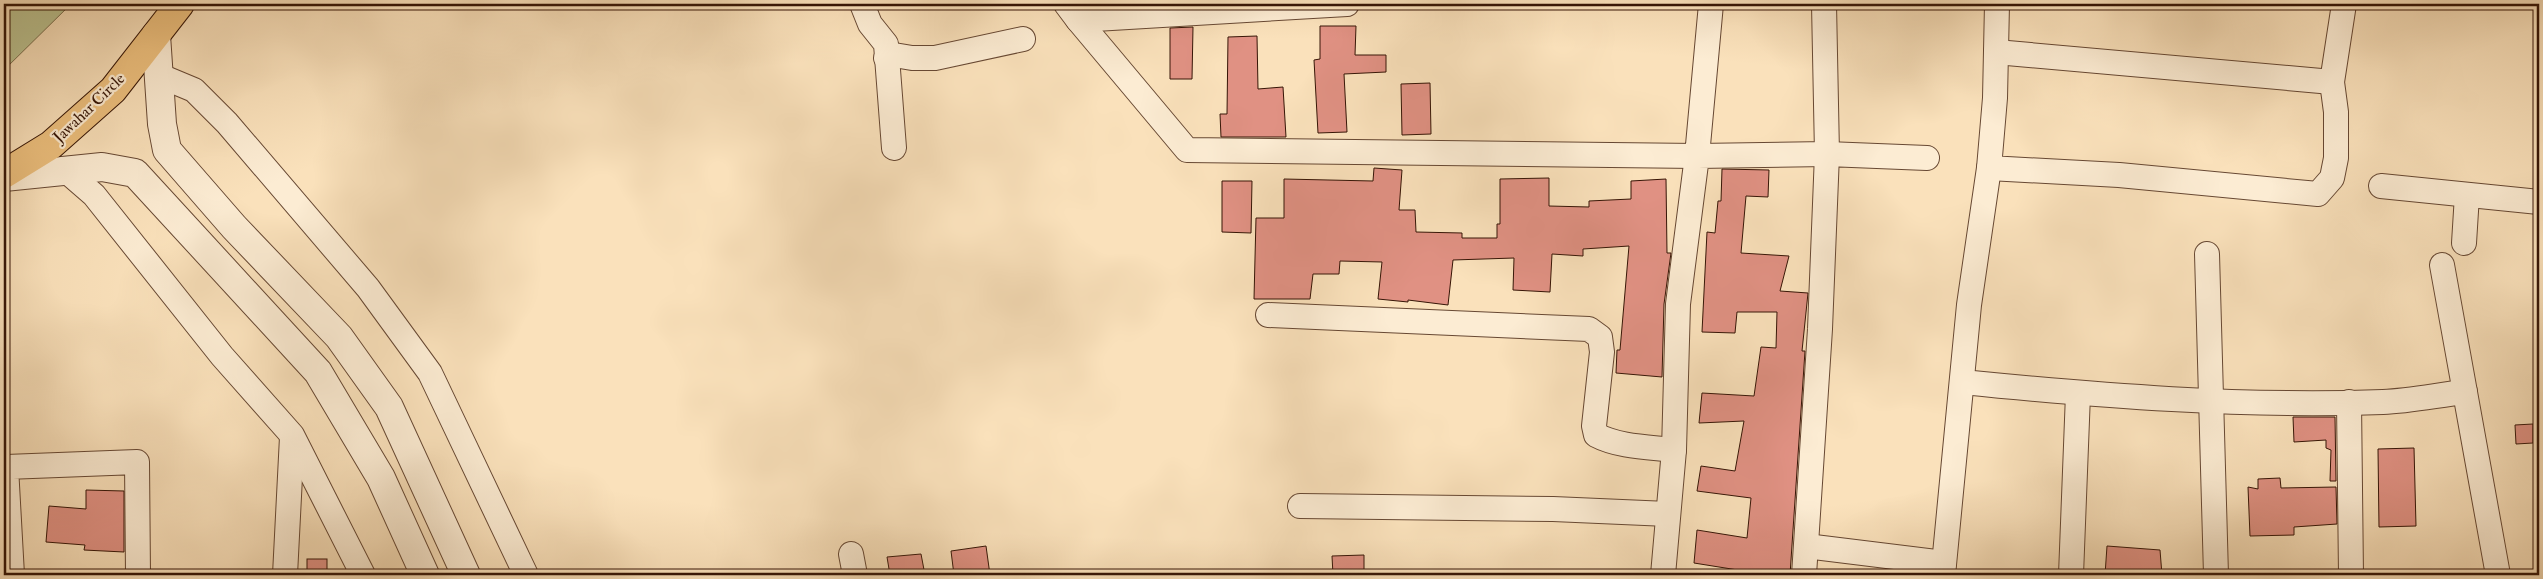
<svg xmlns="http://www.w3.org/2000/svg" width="2543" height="579" viewBox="0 0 2543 579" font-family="'IM FELL Double Pica',serif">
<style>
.green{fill:#bcc391;stroke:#796c4c}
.building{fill:#e09183;stroke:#361506}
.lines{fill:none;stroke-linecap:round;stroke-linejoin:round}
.minor-casing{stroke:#674833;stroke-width:26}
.tertiary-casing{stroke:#674833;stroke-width:30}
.primary-casing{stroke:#361506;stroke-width:30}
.minor{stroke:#fcecd3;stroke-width:24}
.tertiary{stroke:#fcecd3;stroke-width:28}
.primary{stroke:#edc07e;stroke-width:28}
.labels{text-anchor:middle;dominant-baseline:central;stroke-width:4.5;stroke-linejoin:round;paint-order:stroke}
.street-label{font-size:16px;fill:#361506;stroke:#fcecd3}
</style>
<rect width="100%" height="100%" fill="#fae1bb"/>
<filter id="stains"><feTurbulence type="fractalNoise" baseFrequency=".004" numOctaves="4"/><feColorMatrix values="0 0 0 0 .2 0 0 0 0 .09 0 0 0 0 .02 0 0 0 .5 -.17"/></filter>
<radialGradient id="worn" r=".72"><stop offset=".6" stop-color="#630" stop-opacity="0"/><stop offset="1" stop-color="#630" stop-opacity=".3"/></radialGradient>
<path class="green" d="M4,4H71L4,70Z"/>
<g class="building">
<path d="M1320,26H1356L1355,55H1386V72L1344,74L1347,132L1318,133L1314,60L1320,59Z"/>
<path d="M1193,27L1192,79H1170V28Z"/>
<path d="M1257,36L1258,89L1283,87L1286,137H1221L1220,114H1227L1228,37Z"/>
<path d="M1430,83L1431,134L1402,135L1401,84Z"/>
<path d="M1374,168L1402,170L1399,210H1415L1416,232L1462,233V238H1497V224H1500V179L1549,178V206L1589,207V201L1631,199V181L1666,179L1667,253H1671L1664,304L1662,377L1616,373L1617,350H1620L1629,246L1583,249V256L1552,254L1550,292L1513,290L1514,258L1453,260L1448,305L1408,300V302L1378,299L1382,262L1340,261L1339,274H1313L1310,299H1254L1256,218H1284V179L1373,181Z"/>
<path d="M1722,169L1769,170L1768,197L1746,196L1741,253L1789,256L1780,291L1808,293L1802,351H1805L1790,575L1744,571L1694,563L1697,530L1747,538L1751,498L1697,491L1701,466L1735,471L1744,421L1699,423L1702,393L1754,396L1761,347L1776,348L1777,312H1737L1735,333L1702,332L1707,232L1715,233L1718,201H1721Z"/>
<path d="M1222,181H1252L1251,233L1222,232Z"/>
<path d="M2293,417H2335L2336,481H2330L2331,450L2326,448V440L2294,442Z"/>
<path d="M2533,424V443L2516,444L2515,425Z"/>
<path d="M2414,448L2416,526L2379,527L2378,449Z"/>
<path d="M2280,478L2281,488L2336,487L2337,524L2294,527V535L2250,536L2248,487L2258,489V479Z"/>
<path d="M86,490L124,491V552L84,550L85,545L46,542L49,506L86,509Z"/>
<path d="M986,546L990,575H954L951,551Z"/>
<path d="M2107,546L2160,550L2162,575H2105Z"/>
<path d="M921,554L925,575H890L887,557Z"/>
<path d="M1364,555V575H1333L1332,556Z"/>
<rect x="307" y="559" width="20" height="16"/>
</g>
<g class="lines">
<g class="minor-casing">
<g id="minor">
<path d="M862,4L870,24L886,44L894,148"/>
<path d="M1066,4L1078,20L1347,4"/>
<path d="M1997,4L1995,98L1989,168L2119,175L2318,194L2332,178L2336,158V112L2332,82L2344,4"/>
<path d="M1078,20L1187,150L1697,156L1711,4"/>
<path d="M1996,52L2332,82"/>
<path d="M886,58L888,54L912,58H935L1023,39"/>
<path d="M158,75L194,90L227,123L368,288L430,373L526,575"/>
<path d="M64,169L94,195L222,356L292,435L363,575"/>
<path d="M2381,186L2539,202"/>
<path d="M2464,243L2467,195"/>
<path d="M2207,254L2216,575"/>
<path d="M2442,265L2498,575"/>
<path d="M1268,315L1589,329L1600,337L1602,352L1594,426L1596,435C1619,447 1649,447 1674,450"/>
<path d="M1962,382C2102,396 2242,407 2383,402C2410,401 2438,395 2465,392"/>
<path d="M2349,402L2351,575"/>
<path d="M1300,506L1553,509L1668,514"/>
<path d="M1806,546L1944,563"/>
<path d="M851,554L855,575"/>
<path d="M12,575L6,467L137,462L138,575"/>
<path d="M285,575L292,437"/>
<path d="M1663,575L1674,450L1678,304L1697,156L1827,154L1824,4"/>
<path d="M1804,575L1820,329L1827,154L1927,158"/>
<path d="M1943,575L1969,305L1989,168"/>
<path d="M2071,575L2078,394"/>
</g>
</g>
<g class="tertiary-casing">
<g id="tertiary">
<path d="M156,35L162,124L167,150L234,227L339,337L389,407L466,575"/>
<path d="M4,177L102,167L135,173L318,372L381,478L425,575"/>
</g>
</g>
<g class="primary-casing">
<path id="primary" d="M4,174L51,145L113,90L180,4"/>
</g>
<use href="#minor" class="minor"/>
<use href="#tertiary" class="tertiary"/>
<use href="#primary" class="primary"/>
</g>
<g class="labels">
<g class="street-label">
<text transform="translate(89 108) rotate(-44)">Jawahar Circle</text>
</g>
</g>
<rect width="2543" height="579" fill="none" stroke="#fae1bb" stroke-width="20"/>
<rect x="5" y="5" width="2533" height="569" fill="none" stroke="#361506" stroke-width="2.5"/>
<rect x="10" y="10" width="2523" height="559" fill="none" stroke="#361506"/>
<rect width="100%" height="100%" filter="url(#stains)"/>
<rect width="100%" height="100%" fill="url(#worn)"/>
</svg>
